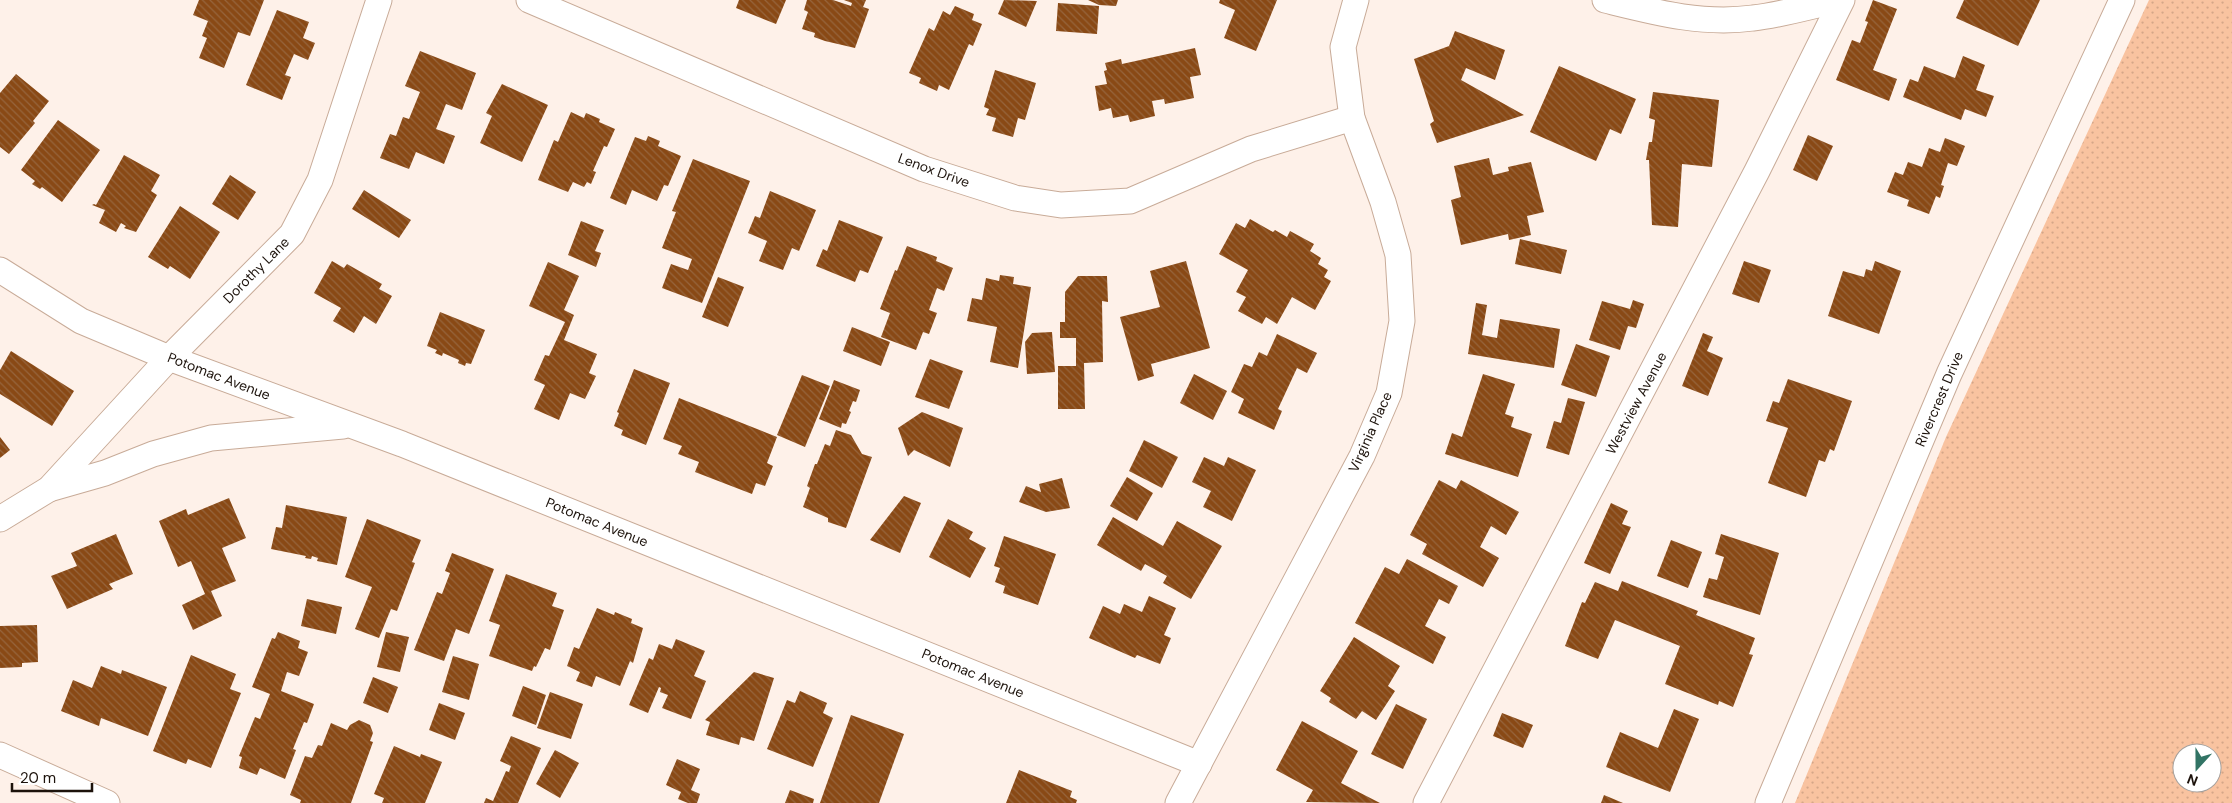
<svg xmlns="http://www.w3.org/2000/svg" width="2232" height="803" viewBox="0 0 2232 803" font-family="'DM Sans',sans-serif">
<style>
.grass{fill:url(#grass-dots);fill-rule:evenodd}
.building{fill:url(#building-back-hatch)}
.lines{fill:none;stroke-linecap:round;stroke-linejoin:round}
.minor-casing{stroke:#c8ab98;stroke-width:27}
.minor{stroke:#fff;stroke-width:25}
.labels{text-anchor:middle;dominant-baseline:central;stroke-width:5;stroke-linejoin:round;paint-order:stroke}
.street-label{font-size:14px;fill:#1c120b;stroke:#fff}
</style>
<defs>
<pattern id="grass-dots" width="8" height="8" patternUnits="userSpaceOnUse" patternTransform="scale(1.25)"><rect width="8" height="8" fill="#f9c3a0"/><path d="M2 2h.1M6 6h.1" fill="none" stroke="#d5a688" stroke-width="1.8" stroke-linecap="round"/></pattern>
<pattern id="building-back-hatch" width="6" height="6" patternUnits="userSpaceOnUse" patternTransform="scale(1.25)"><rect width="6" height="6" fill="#894915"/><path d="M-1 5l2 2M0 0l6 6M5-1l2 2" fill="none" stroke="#96653d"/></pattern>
</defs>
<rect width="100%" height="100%" fill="#fef1e9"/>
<path class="grass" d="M2149,0H2232V803H1795L1946,437ZM2182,753H2212V783H2182Z"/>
<g class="building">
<path d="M199,0H264L250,36L238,32L224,68L199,58L207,38L202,36L208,21L193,15Z"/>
<path d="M739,0H786L776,24L736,8Z"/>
<path d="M807,0H833L851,6L852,3L844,0H866L863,7L869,9L855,48L825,41L814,37L815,33L802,29L808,12L804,10Z"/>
<path d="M1004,0L1037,1L1026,27L998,14Z"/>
<path d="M1088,0H1118L1116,6L1099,5Z"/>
<path d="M1220,0H1277L1256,51L1224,38L1235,10L1219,3Z"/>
<path d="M1873,0L1897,9L1873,70L1897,79L1889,101L1836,80L1852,40L1860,43L1868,22L1865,21Z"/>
<path d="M1964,0H2040L2018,46L1956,18Z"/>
<path d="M1058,3L1099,6L1097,34L1056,31Z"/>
<path d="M955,6L974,14L972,20L982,24L973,46L969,44L949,90L939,85L937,91L919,83L921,78L909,73L929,28L934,31L943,11L950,15Z"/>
<path d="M277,10L309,22L303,38L315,43L308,60L294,54L285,75L291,77L282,100L246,85Z"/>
<path d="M1455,31L1505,50L1495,80L1466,68L1461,80L1524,115L1437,143L1430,124L1434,121L1414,59L1449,46Z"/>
<path d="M1195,48L1201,75L1190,77L1194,98L1165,104L1164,99L1152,101L1155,116L1130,122L1128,115L1113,118L1111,108L1099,111L1095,86L1107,84L1104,71L1107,70L1105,63L1121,59L1122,64Z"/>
<path d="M420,51L476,73L462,110L446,104L436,129L455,136L444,164L416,152L409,169L380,158L390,134L396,136L403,117L409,119L420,92L405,86Z"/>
<path d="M1963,56L1985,65L1976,90L1994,96L1986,117L1965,109L1961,120L1903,97L1910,79L1918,82L1924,66L1955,78Z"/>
<path d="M1559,66L1636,99L1621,134L1610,129L1596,161L1530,132Z"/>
<path d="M995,70L1036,83L1025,120L1018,118L1013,137L992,131L996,118L986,115L989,109L984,107Z"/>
<path d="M16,74L49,101L33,121L35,123L9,154L0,147V93Z"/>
<path d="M502,84L548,105L522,162L480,143L492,116L486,113Z"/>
<path d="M1653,92L1719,100L1712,167L1682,164L1678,227L1652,225L1649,160H1646L1649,142H1652L1655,120L1649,118Z"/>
<path d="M571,112L584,118L586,113L600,119L599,122L615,129L607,147L604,146L593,171L596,172L591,184L587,182L584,187L573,182L568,192L538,180L554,140L558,142Z"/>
<path d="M58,120L100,150L62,202L42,187L40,189L32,184L35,181L21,170Z"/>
<path d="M1808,135L1833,146L1817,181L1793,170Z"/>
<path d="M648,136L660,141L658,146L681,156L668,186L664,185L657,201L632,190L626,205L610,198L635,137L646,141Z"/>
<path d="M1945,138L1965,146L1957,166L1948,163L1941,185L1944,186L1940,198L1936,196L1929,214L1907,206L1909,200L1887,192L1895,172L1903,175L1908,162L1922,167L1929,148L1940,152Z"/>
<path d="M124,155L160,175L151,191L157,195L136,232L124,228L126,226L121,223L116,232L99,223L105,210L92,205L94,204L96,205Z"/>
<path d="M1489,158L1493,175L1509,171L1508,167L1531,162L1544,212L1527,216L1531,235L1509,240L1508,234L1461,245L1451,200L1461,197L1454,166Z"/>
<path d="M693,159L750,181L702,303L662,288L671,264L688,270L692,259L662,248L676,212L672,211Z"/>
<path d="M230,175L256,192L238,220L212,204Z"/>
<path d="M364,190L411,220L399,238L352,209Z"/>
<path d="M770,191L816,210L799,251L792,248L783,270L759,261L767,241L748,233L755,216L760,218Z"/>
<path d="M180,206L220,232L190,279L170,266L168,269L148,257Z"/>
<path d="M1250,219L1273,232L1275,230L1287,237L1290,231L1314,244L1310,251L1321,258L1318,264L1328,270L1324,277L1331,281L1315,310L1292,297L1277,324L1266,317L1262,324L1238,311L1246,297L1236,292L1248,270L1219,254L1236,223L1245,228Z"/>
<path d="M839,220L883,237L868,273L860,270L855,282L816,266L823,249L827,251Z"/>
<path d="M581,221L604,230L595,251L601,253L596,267L568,255Z"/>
<path d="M1520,239L1567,250L1561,274L1515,264Z"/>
<path d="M907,246L937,257L936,261L953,268L944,291L937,288L929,310L937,313L929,334L923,332L916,350L881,337L890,313L880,309L895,270L897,271Z"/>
<path d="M332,261L344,268L347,264L382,284L379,289L392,296L376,324L364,316L354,333L333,321L341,308L314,293Z"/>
<path d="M1186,261L1210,348L1151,364L1154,376L1138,381L1120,317L1160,307L1150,271Z"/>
<path d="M1744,261L1771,270L1759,303L1732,294Z"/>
<path d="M1875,261L1901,271L1879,334L1828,316L1843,271L1864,277L1866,269L1872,271Z"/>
<path d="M548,262L579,276L564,310L574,315L564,340L597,354L589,373L596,376L585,399L570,393L559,420L534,409L545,385L534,380L545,355L549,356L565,322L529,306Z"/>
<path d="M1000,275L1014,277L1013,284L1031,287L1018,368L990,362L997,327L967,321L972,298L982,300L986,278L999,281Z"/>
<path d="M1078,276H1107L1108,302L1102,301L1103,362L1084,363L1085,409H1058V366H1076V338H1060V322H1065V292Z"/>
<path d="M718,277L744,287L728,327L702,317Z"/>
<path d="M1633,300L1644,304L1636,328L1628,326L1620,350L1589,340L1602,301L1630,309Z"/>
<path d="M1476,303L1487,305L1482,335L1497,338L1500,319L1560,329L1554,368L1468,354Z"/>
<path d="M440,312L485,330L471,364L466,363L465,366L458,363L459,360L443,353L442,356L435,353L437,350L427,346Z"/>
<path d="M852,327L890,342L881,366L843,351Z"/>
<path d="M1052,332L1055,372L1027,374L1025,342L1032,333Z"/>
<path d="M1703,333L1713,337L1707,351L1723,358L1708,396L1682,386Z"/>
<path d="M1277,334L1317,353L1307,373L1297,368L1278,409L1282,411L1274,430L1238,413L1244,399L1231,392L1244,364L1252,367L1259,352L1267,356Z"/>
<path d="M1576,344L1610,356L1596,397L1561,385Z"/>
<path d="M11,351L74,391L52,426L0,394V370Z"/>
<path d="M930,359L963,371L949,409L915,397Z"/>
<path d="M634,369L670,383L646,445L621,435L623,430L614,426L619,413L617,412Z"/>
<path d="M1194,374L1227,391L1213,420L1180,403Z"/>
<path d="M1483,374L1515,384L1505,414L1514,417L1511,427L1532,434L1518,477L1445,454L1452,433L1462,437Z"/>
<path d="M802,375L830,386L805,447L777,435Z"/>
<path d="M1788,379L1852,401L1834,451L1830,449L1825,462L1819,460L1806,497L1768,483L1788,428L1766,421L1773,401L1779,403Z"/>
<path d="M834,380L860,390L856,402L853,401L849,411L851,412L846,424L842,423L841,428L819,419Z"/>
<path d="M679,398L777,437L767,463L773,466L765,486L756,483L752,494L695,472L699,462L678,454L682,446L663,439Z"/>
<path d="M1568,398L1585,402L1569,455L1546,448L1554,421L1561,423Z"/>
<path d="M922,412L963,428L950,467L914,450L908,456L898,428Z"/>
<path d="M836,430L851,435L862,454L872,457L846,528L828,522V518L803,507L810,488L807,486L815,464H817L825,444L830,446Z"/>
<path d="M0,437L10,450L0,458Z"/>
<path d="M1144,440L1178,457L1162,488L1129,471Z"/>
<path d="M1204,457L1224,466L1228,457L1256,470L1232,521L1203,507L1211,491L1192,482Z"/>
<path d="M1127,477L1153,493L1137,521L1110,506Z"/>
<path d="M1062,478L1070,508L1046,512L1019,502L1026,486L1041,492L1039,484Z"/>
<path d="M1439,480L1456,489L1461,480L1519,512L1506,535L1491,526L1480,547L1499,558L1483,587L1422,554L1427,544L1410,535Z"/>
<path d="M904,496L921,503L900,553L870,540Z"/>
<path d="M229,498L246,538L222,548L236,581L211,591L222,616L193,630L182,605L205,594L191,561L178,567L159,521L186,509L188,515Z"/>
<path d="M1611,503L1628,511L1622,524L1631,527L1610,574L1584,563Z"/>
<path d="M286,505L347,517L337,565L317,561L318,558L312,556L311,559L305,558L306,556L271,549L276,527L282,528Z"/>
<path d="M1113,517L1163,546L1177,521L1222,546L1191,599L1163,583L1167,576L1145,564L1141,571L1097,545Z"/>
<path d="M367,519L421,540L412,562L415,563L397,611L391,609L379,638L355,629L372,587L345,577Z"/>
<path d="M948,519L973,532L969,539L986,548L970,578L929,557Z"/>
<path d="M116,534L133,574L109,584L113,589L67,609L51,576L77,566L71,553Z"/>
<path d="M1721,534L1779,553L1760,615L1703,597L1709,578L1717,580L1724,557L1715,554Z"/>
<path d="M1004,536L1056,554L1038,605L1003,593L1005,586L995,582L1000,568L994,566Z"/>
<path d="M1671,540L1702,552L1688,588L1657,576Z"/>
<path d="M452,553L494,569L469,634L456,629L444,661L414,650L437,592L442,594L450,573L445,571Z"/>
<path d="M1407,559L1458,586L1449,604L1439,599L1425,626L1446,637L1433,664L1355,623L1385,567L1399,574Z"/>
<path d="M506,574L557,593L552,606L564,610L550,650L545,648L536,667L534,666L532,671L489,656L500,625L489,621Z"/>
<path d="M1622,581L1698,611L1696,615L1755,638L1749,654L1753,655L1733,707L1719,701L1718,705L1665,684L1680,646L1615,620L1598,659L1565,646L1582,602L1585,603L1595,582L1618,591Z"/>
<path d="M1149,596L1176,608L1164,635L1171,638L1160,664L1137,655L1135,658L1089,638L1103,606L1120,614L1124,604L1142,612Z"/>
<path d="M307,599L342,607L336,634L301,626Z"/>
<path d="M597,608L614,615L615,612L632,619L631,623L643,628L633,663L630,661L620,686L596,676L592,687L576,681L580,672L567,666L574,647L579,649Z"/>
<path d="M37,625L38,662L22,663V667L0,668V626Z"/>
<path d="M278,632L300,641L298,648L308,652L299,676L287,672L281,691L314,704L307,723L304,722L293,749L296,750L285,779L260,768L257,775L239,768L242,757L239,756L255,717L260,719L270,694L252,687L272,638L275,639Z"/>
<path d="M386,632L409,637L400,672L377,667Z"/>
<path d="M1354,637L1400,666L1388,686L1395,691L1376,720L1362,711L1356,719L1329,702L1331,698L1320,691Z"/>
<path d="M676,639L705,651L694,676L706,681L691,719L662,708L668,695L660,692L661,688L659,687L648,713L629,705L649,658L653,660L659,644L672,649Z"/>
<path d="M191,655L236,674L230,689L241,693L211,768L188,759L186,764L153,751Z"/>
<path d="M453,656L479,664L469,700L442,692Z"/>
<path d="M101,666L121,674L122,670L167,687L148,736L101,718L99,726L61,711L73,680L92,688Z"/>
<path d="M754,672L774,678L754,741L741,737L739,745L706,735L710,722L705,720Z"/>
<path d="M373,677L398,687L388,713L363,703Z"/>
<path d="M523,686L546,695L536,725L512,716Z"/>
<path d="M800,691L827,703L823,713L833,718L813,767L767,749L787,700L795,703Z"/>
<path d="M550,692L583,704L571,739L537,728Z"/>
<path d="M439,703L465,713L455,740L429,730Z"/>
<path d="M1396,704L1427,719L1403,769L1371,754Z"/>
<path d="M1674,709L1699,719L1670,792L1606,767L1620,732L1658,748Z"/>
<path d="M1502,713L1533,725L1523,748L1493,736Z"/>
<path d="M851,715L904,734L879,803H820Z"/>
<path d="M359,720L370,725L373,733L370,741L373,742L351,803H300L301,800L290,795L305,756L312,758L318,745L322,746L331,723L347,730L350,725Z"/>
<path d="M1302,721L1358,751L1341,783L1380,803L1306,802L1313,790L1276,770Z"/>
<path d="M511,736L541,748L518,803H484L486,798L493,801L506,771L509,772L511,766L500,761Z"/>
<path d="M394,746L420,757L421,754L442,762L425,803H382L384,798L374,794Z"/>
<path d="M555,750L579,763L560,798L536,784Z"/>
<path d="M677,759L700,769L691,790L700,794L697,803H688L678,799L681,792L666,785Z"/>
<path d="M1019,770L1072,791L1070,797L1077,800L1076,803H1006Z"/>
<path d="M790,790L814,799L813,803H785Z"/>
<path d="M1604,795L1623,803H1601Z"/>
</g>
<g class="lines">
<g class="minor-casing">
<g id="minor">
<path d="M529,0L924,169L1015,198L1061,205L1130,201L1251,149L1352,118"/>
<path d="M1605,0C1654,12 1702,25 1753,18C1781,15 1811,6 1839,0"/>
<path d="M0,270L81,321L169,358L402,444L1199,764"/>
<path d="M49,489L105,473L153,454L211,438L343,426"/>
<path d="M0,519L49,489L169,358L292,234L320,180L379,0"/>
<path d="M0,755L107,803"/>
<path d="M1178,803L1362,456L1389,393L1402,321L1398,255L1383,202L1352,118L1343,47L1356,0"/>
<path d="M1426,803L1757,171L1842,0"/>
<path d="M1768,803L1949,374L2122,0"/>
</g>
</g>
<use href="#minor" class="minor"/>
</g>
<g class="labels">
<g class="street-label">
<text transform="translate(934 170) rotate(20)">Lenox Drive</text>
<text transform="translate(256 270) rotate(-45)">Dorothy Lane</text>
<text transform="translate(219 376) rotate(21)">Potomac Avenue</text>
<text transform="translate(1939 399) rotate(-67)">Rivercrest Drive</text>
<text transform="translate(1636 403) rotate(-62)">Westview Avenue</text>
<text transform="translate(1370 432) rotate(-66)">Virginia Place</text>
<text transform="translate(597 522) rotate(22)">Potomac Avenue</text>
<text transform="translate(973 673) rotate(22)">Potomac Avenue</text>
</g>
</g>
<g transform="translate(2197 768) rotate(201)"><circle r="24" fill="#ffffff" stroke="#a4a09d"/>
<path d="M0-4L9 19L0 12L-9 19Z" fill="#327465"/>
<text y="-8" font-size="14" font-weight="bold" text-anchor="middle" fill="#1c120b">N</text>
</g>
<path d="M12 783v8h80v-8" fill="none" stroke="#1c120b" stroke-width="2.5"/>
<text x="20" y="783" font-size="15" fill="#1c120b" stroke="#ffffff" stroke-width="4" paint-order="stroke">20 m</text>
</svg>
